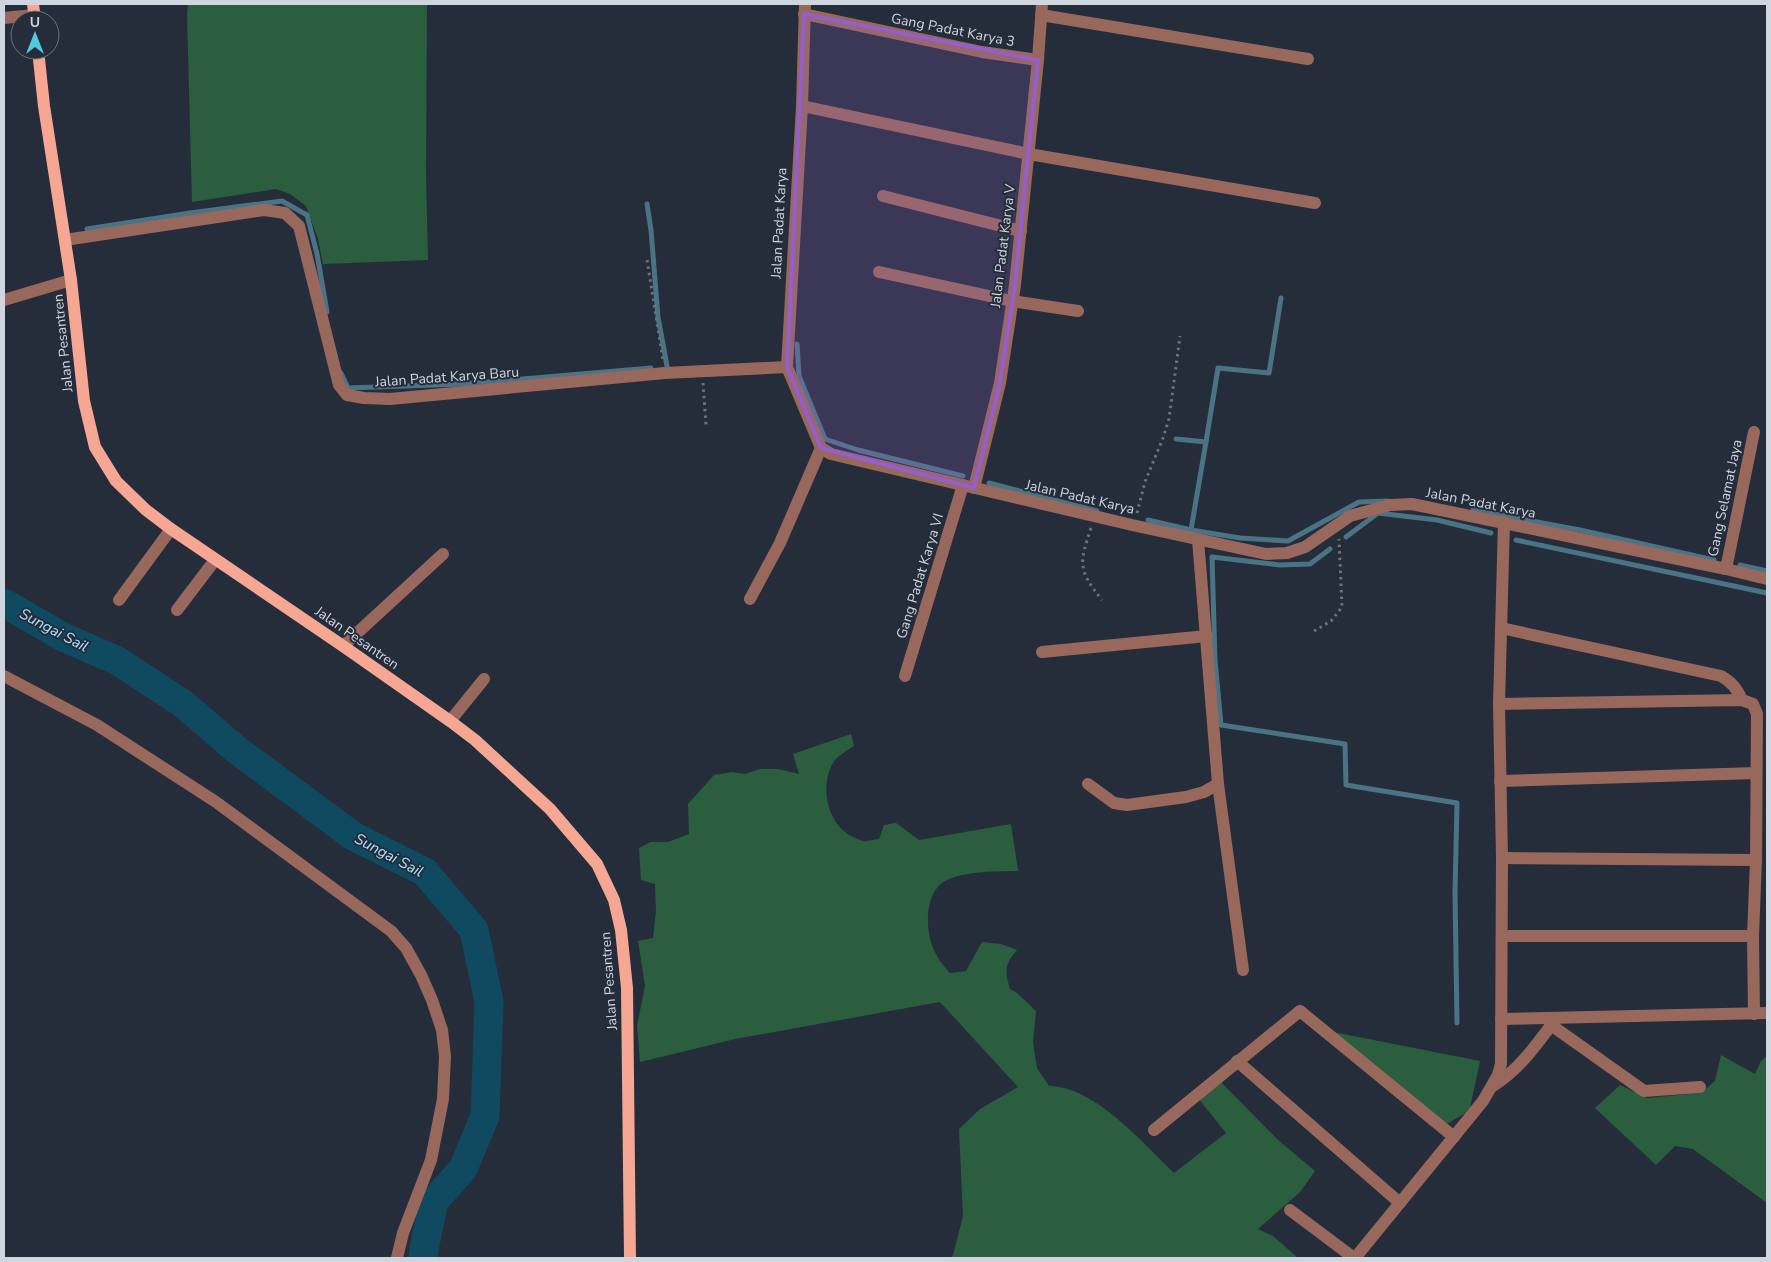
<svg xmlns="http://www.w3.org/2000/svg" width="1771" height="1262" viewBox="0 0 1771 1262" font-family="'Nunito Sans',sans-serif">
<style>
.green{fill:#2b5e3f}
.lines{fill:none;stroke-linecap:round;stroke-linejoin:round}
.stream{stroke:#4a7486;stroke-width:5}
.river{stroke:#104a60;stroke-width:29}
.path{stroke:#6b727e;stroke-width:3;stroke-dasharray:2.5 4;stroke-linecap:butt}
.minor{stroke:#98685c;stroke-width:12}
.major{stroke:#f6a794;stroke-width:12}
.marked{fill:#945fc9;fill-opacity:0.2;stroke:#945fc9;stroke-width:4;stroke-linejoin:round}
.labels{text-anchor:middle;dominant-baseline:central;stroke-width:4;stroke-linejoin:round;paint-order:stroke}
.street-label{font-size:14px;fill:#d0d6df;stroke:#252d3b}
.water-label{font-size:15px;font-style:italic;fill:#a8e1fc;stroke:#252d3b}
</style>
<rect width="100%" height="100%" fill="#252d3b"/>
<g class="green">
<path d="M188,4H427L426,174L428,260L323,264L318,239L306,206L290,194L276,189L192,202L187,15Z"/>
<path d="M851,734L854,746C848,750 839,755 835,760C818,784 827,825 853,837C856,838 861,841 864,841C868,842 875,839 879,839L884,825L896,823L919,840L1011,824L1018,871C997,871 969,871 949,879C923,889 924,933 936,954C939,961 945,967 950,973L966,971L982,942L1001,944L1017,950C1004,965 1005,971 1010,989L1017,993L1036,1011L1033,1042L1037,1068L1049,1086C1094,1086 1143,1143 1174,1173L1226,1133L1198,1098L1221,1082L1278,1140L1315,1171L1300,1192L1258,1229L1273,1236L1298,1258H950L953,1255L963,1216L959,1129L980,1109L1018,1087L940,1002L735,1039L640,1062L637,1026L645,986L638,941L653,938L656,911L655,884L641,880L639,848L651,842H668L689,834L688,804L714,775L732,772L745,774L760,769H778L799,774L793,754Z"/>
<path d="M1328,1031L1480,1061L1470,1108L1464,1114L1445,1125Z"/>
<path d="M1721,1055L1755,1074L1761,1061L1767,1056V1203L1693,1149L1675,1146L1656,1165L1595,1108L1620,1085L1647,1098L1701,1093L1715,1081Z"/>
</g>
<g class="lines">
<g class="stream">
<path d="M647,204L651,230L658,317L667,366"/>
<path d="M87,229L190,213L282,201L307,215L317,254L327,312"/>
<path d="M797,344L799,376L825,439L858,450L963,476"/>
<path d="M341,373L348,388L463,384L651,368"/>
<path d="M1176,439L1206,442L1191,530"/>
<path d="M1206,442L1218,368L1269,373L1281,298"/>
<path d="M989,483L1097,511"/>
<path d="M1473,510L1580,530L1714,560"/>
<path d="M1148,520L1191,530L1240,538L1288,541L1359,502L1388,501"/>
<path d="M1346,537L1378,513L1437,520L1491,533"/>
<path d="M1516,540L1767,593"/>
<path d="M1330,549L1310,564L1280,565L1212,557L1215,660L1221,725L1345,744L1346,785L1457,803L1455,893L1457,1023"/>
<path d="M1740,565L1767,571"/>
</g>
<path class="river" d="M4,603L63,637L118,661L182,703L237,750L353,836L425,872L474,930L489,1002L485,1116L463,1169L434,1201L423,1254L424,1258"/>
<g class="path">
<path d="M647,260L663,360"/>
<path d="M703,383L706,425"/>
<path d="M1137,513L1145,482L1163,438L1169,419L1180,336"/>
<path d="M1091,528C1079,564 1078,570 1102,600"/>
<path d="M1314,631L1331,621L1342,607L1339,539"/>
</g>
<g class="minor">
<path d="M805,4L802,106L787,367L821,448L831,454L1132,525L1266,554L1287,553L1305,547L1350,516L1390,505L1412,504L1726,569L1767,579"/>
<path d="M804,14L982,52L1038,60"/>
<path d="M1041,15L1308,59"/>
<path d="M4,18L34,15"/>
<path d="M802,106L1029,154L1315,203"/>
<path d="M883,196L1021,231"/>
<path d="M65,240L264,210L285,213L299,226L339,385L347,395L364,398L390,399L665,373L787,367"/>
<path d="M879,272L1012,301L1078,311"/>
<path d="M4,300L71,280"/>
<path d="M974,488L1000,383L1015,285L1038,60L1042,4"/>
<path d="M1198,540L1218,784L1243,970"/>
<path d="M1726,569L1754,432"/>
<path d="M750,599L780,543L821,448"/>
<path d="M119,600L171,529"/>
<path d="M177,610L215,560"/>
<path d="M1501,628L1721,676C1732,682 1737,689 1742,700"/>
<path d="M343,646L443,554"/>
<path d="M1042,652L1207,636"/>
<path d="M4,676L97,725L216,802L391,931L406,948L421,975L432,1000L442,1030L445,1056L443,1099L431,1160L403,1233L397,1258"/>
<path d="M905,676L963,485"/>
<path d="M1499,704L1742,700L1753,704L1757,714L1756,860L1753,936L1754,1014"/>
<path d="M450,721L484,679"/>
<path d="M1500,781L1756,773"/>
<path d="M1088,784L1114,803L1127,805L1186,797L1204,792L1218,784"/>
<path d="M1502,858L1756,860"/>
<path d="M1502,936H1753"/>
<path d="M1501,1019L1767,1013"/>
<path d="M1551,1025L1644,1091L1700,1087"/>
<path d="M1237,1061L1400,1203"/>
<path d="M1493,1086C1520,1069 1536,1045 1555,1020"/>
<path d="M1154,1130L1300,1011L1454,1137"/>
<path d="M1290,1210L1354,1258"/>
<path d="M1355,1258L1483,1101L1498,1075L1501,1064L1502,858L1499,704L1504,522"/>
</g>
<g class="major">
<path d="M33,4L35,20"/>
<path d="M38,50L44,106L71,280L84,401L95,447L116,481L146,510L171,529L343,646L450,721L475,740L550,809L597,864L614,900L621,930L627,988L630,1258"/>
</g>
</g>
<path class="marked" d="M804,14L1038,60L1015,285L1000,383L974,488L821,448L787,367Z"/>
<g class="labels">
<g class="street-label">
<text transform="translate(953 30) rotate(11)">Gang Padat Karya 3</text>
<text transform="translate(779 223) rotate(-87)">Jalan Padat Karya</text>
<text transform="translate(1003 246) rotate(-83)">Jalan Padat Karya V</text>
<text transform="translate(63 343) rotate(-96)">Jalan Pesantren</text>
<text transform="translate(447 377) rotate(-4)">Jalan Padat Karya Baru</text>
<text transform="translate(1080 497) rotate(13)">Jalan Padat Karya</text>
<text transform="translate(1725 498) rotate(-78)">Gang Selamat Jaya</text>
<text transform="translate(1481 503) rotate(11)">Jalan Padat Karya</text>
<text transform="translate(920 576) rotate(-73)">Gang Padat Karya VI</text>
<text transform="translate(357 638) rotate(35)">Jalan Pesantren</text>
<text transform="translate(609 981) rotate(-94)">Jalan Pesantren</text>
</g>
<g class="water-label">
<text transform="translate(54 630) rotate(28)">Sungai Sail</text>
<text transform="translate(389 855) rotate(28)">Sungai Sail</text>
</g>
</g>
<rect width="1771" height="1262" fill="none" stroke="#d0d6df" stroke-width="10"/>
<g transform="translate(35 35)"><circle r="24" fill="#252d3b" stroke="#69717d"/>
<path d="M0-4L9 19L0 12L-9 19Z" fill="#53cadc"/>
<text y="-8" font-size="14" font-weight="bold" text-anchor="middle" fill="#d0d6df">U</text>
</g>
</svg>
